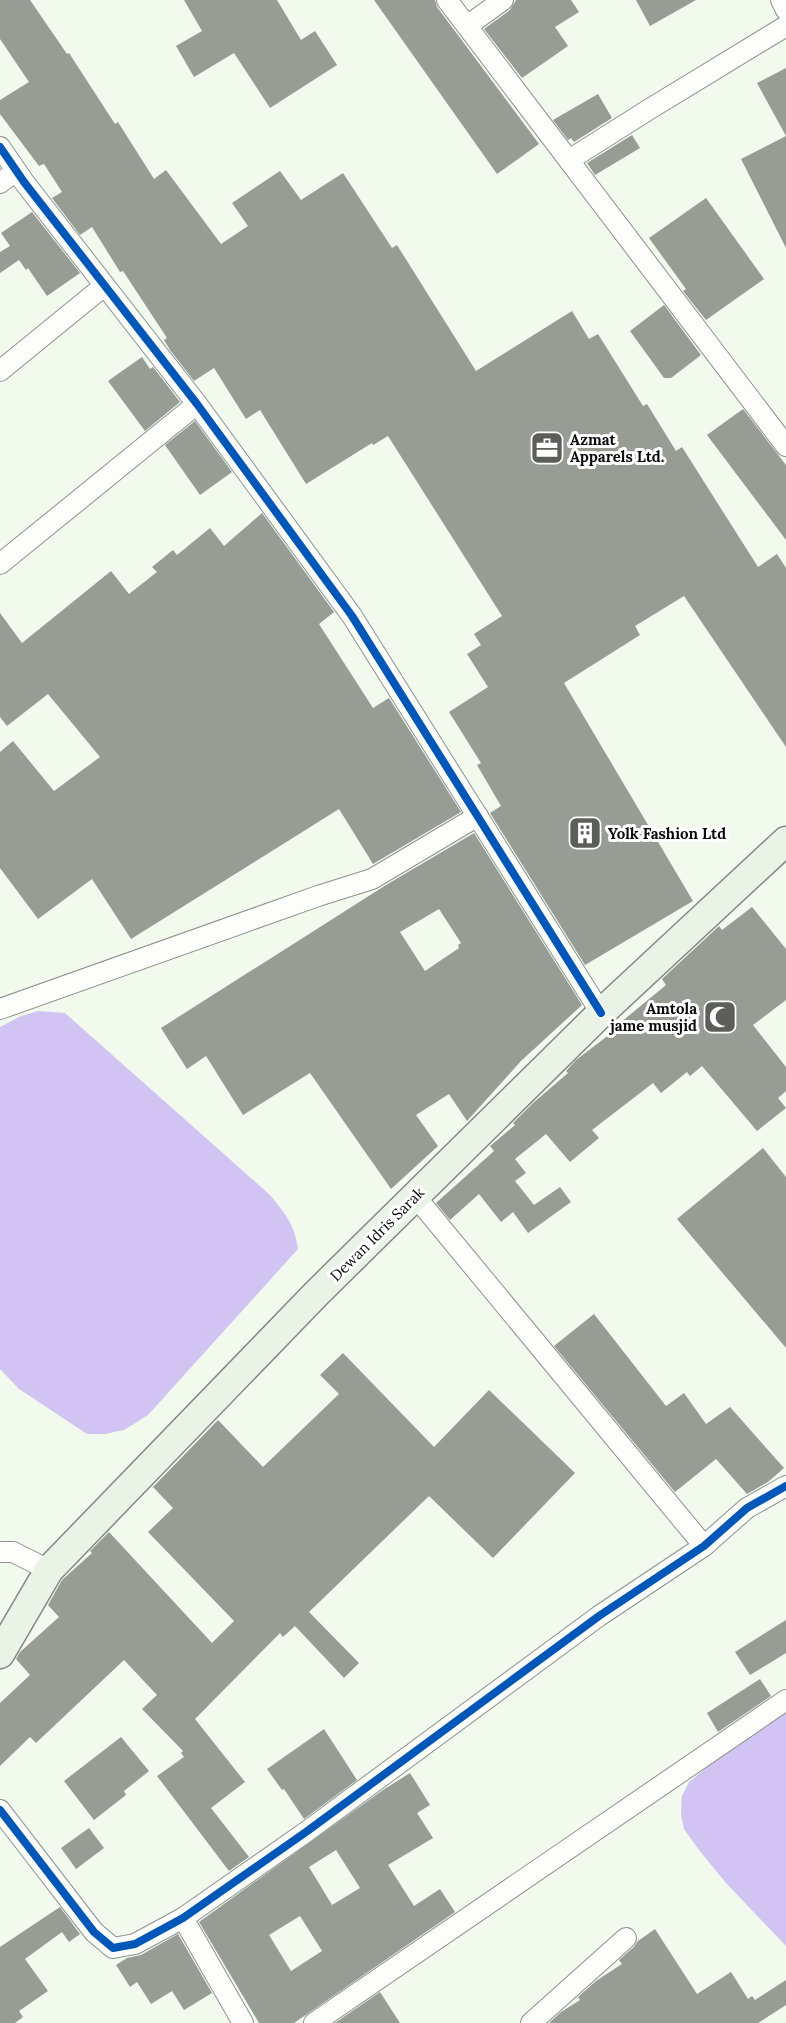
<svg xmlns="http://www.w3.org/2000/svg" width="786" height="2023" viewBox="0 0 786 2023" font-family="Lora,serif">
<style>
.water{fill:#d1c4f3}
.building{fill:#979c94;fill-rule:evenodd}
.lines{fill:none;stroke-linecap:round;stroke-linejoin:round}
.street-casing{stroke:#8e928c;stroke-width:22}
.secondary-casing{stroke:#858983;stroke-width:31}
.street{stroke:#fdfefc;stroke-width:20}
.secondary{stroke:#e9f4e7;stroke-width:28}
.cycleway-casing{stroke:#fff;stroke-width:11}
.cycleway{stroke:#0057b8;stroke-width:8}
.labels{text-anchor:middle;dominant-baseline:central;stroke-width:6;stroke-linejoin:round;paint-order:stroke}
.poi-label{font-size:15px;font-weight:bold;fill:#0a0a0a;stroke:#fff;text-anchor:start}
.street-label{font-size:15px;fill:#0a0a0a;stroke:#fff}
</style>
<rect width="100%" height="100%" fill="#f1faed"/>
<g class="water">
<path d="M38,1011L65,1013L270,1195C286,1215 294,1223 298,1249L148,1415L124,1430L105,1434H87L19,1389L0,1369V1027L21,1016Z"/>
<path d="M786,1709V1946L726,1883L699,1850L684,1829L681,1815L682,1796L689,1782L740,1740Z"/>
</g>
<g class="building">
<path d="M0,0H30L67,54L69,53L115,124L118,122L154,179L166,170L221,244L248,226L232,203L280,171L301,200L343,173L392,248L397,245L476,371L572,311L589,339L598,334L643,406L647,404L676,451L682,447L758,567L777,554L786,568V747L684,596L635,626L640,635L564,683L693,901L585,965L490,813L501,806L477,765L481,763L449,712L488,687L467,654L481,645L474,634L502,616L388,436L373,445L372,443L306,484L260,410L246,419L214,368L194,381L170,350L164,340L167,338L123,271L120,272L92,227L80,235L52,198L62,192L44,164L39,166L0,114V100L29,82L0,39Z"/>
<path d="M184,0H277L301,40L315,31L337,65L270,108L234,53L194,77L176,46L202,31Z"/>
<path d="M374,0H435L437,7L539,144L497,174Z"/>
<path d="M516,0H571L579,12L555,27L568,46L522,78L484,29L510,10Z"/>
<path d="M636,0H696L650,26Z"/>
<path d="M786,68V248L741,159L786,136L757,83Z"/>
<path d="M598,94L612,118L574,142L571,138L568,140L553,120Z"/>
<path d="M632,135L640,148L595,175L587,163Z"/>
<path d="M706,198L764,279L706,320L683,291L686,289L649,238Z"/>
<path d="M32,212L80,273L47,296L28,268L26,270L19,260L0,273V252L10,246L1,233Z"/>
<path d="M664,305L701,355L671,378H664L630,331Z"/>
<path d="M142,357L150,369L153,367L180,402L145,431L108,381Z"/>
<path d="M743,409L786,465V540L707,435Z"/>
<path d="M195,421L232,472L200,495L165,445Z"/>
<path d="M262,513L334,612L319,624L373,708L389,698L461,812L373,864L339,809L131,939L92,879L38,919L0,868V752L13,741L54,791L100,757L48,694L7,726L0,717V613L22,643L111,571L129,594L157,572L152,567L173,550L177,555L210,528L224,546Z"/>
<path d="M474,833L582,1005L521,1061L467,1121L449,1094L416,1115L438,1146L391,1189L310,1073L243,1115L206,1056L187,1069L161,1028L386,885ZM439,909L461,943L458,945L459,948L425,971L400,932Z"/>
<path d="M752,907L786,949V1000L753,1025L786,1067V1091L778,1098L786,1108L757,1131L702,1066L690,1076L687,1072L661,1093L653,1083L592,1130L599,1138L570,1162L546,1134L515,1159L526,1173L515,1181L534,1205L560,1187L571,1202L528,1233L513,1212L501,1222L479,1194L450,1220L436,1203L494,1151L490,1146L515,1125L513,1123L533,1103L568,1073L566,1071L576,1060L610,1034L609,1032L666,985L662,979L719,926L722,930Z"/>
<path d="M763,1148L786,1177V1348L677,1219Z"/>
<path d="M594,1314L666,1406L684,1393L706,1424L730,1407L784,1468L768,1482L747,1494L716,1459L675,1492L554,1346Z"/>
<path d="M343,1353L434,1447L489,1390L575,1473L493,1558L429,1496L309,1612L359,1663L344,1678L295,1626L283,1637L280,1633L195,1719L245,1782L211,1808L249,1857L229,1871L157,1776L184,1757L181,1753L183,1751L142,1709L157,1695L124,1660L36,1743L30,1737L0,1766V1703L30,1675L16,1659L20,1652L59,1617L48,1605L62,1580L92,1553L90,1551L109,1532L212,1643L234,1621L148,1532L173,1508L153,1487L218,1420L263,1467L339,1394L320,1375Z"/>
<path d="M786,1620V1653L750,1675L735,1652Z"/>
<path d="M760,1679L771,1696L718,1732L707,1713Z"/>
<path d="M324,1729L357,1780L304,1819L284,1789L282,1790L267,1769Z"/>
<path d="M121,1737L149,1771L124,1791L126,1795L94,1820L64,1781Z"/>
<path d="M410,1773L430,1805L417,1813L433,1838L388,1865L414,1906L440,1889L455,1912L294,2023H259L199,1922L383,1790ZM336,1850L360,1888L332,1905L309,1867ZM300,1916L322,1951L291,1971L269,1935Z"/>
<path d="M89,1828L104,1848L76,1869L61,1848Z"/>
<path d="M60,1907L80,1934L69,1942L62,1932L25,1959L48,1991L19,2011L23,2017L15,2023H0V1947Z"/>
<path d="M655,1929L697,1994L731,1972L748,1999L752,1996L755,2000L786,1980V2005L758,2023H549L561,2012L580,2000L578,1997L596,1981L622,1964L619,1960L634,1947L638,1941Z"/>
<path d="M178,1934L212,1993L184,2010L172,1991L151,2004L137,1982L130,1987L116,1965L127,1958L141,1955Z"/>
<path d="M380,1992L400,2023H335Z"/>
</g>
<g class="lines">
<g class="street-casing">
<g id="street">
<path d="M447,0L786,446"/>
<path d="M781,0L786,10"/>
<path d="M467,26L503,0"/>
<path d="M0,147L24,182L197,404L352,616L601,1013"/>
<path d="M569,160L648,110L786,26"/>
<path d="M0,183L16,171"/>
<path d="M0,371L104,286"/>
<path d="M0,564L197,404"/>
<path d="M0,1009L318,896L372,879L478,816"/>
<path d="M415,1196L704,1546"/>
<path d="M0,1552H13L49,1570"/>
<path d="M0,1810L94,1932L113,1948L135,1944L183,1918L306,1832L599,1616L704,1546L747,1508L786,1486"/>
<path d="M183,1918L243,2023"/>
<path d="M314,2023L786,1700"/>
<path d="M531,2023L626,1938"/>
</g>
</g>
<g class="secondary-casing">
<path id="secondary" d="M0,1654L49,1570L317,1293L601,1013L786,841"/>
</g>
<use href="#street" class="street"/>
<use href="#secondary" class="secondary"/>
<g class="cycleway-casing">
<g id="cycleway">
<path d="M0,147L24,182L197,404L352,616L601,1013"/>
<path d="M0,1810L94,1932L113,1948L135,1944L183,1918L306,1832L599,1616L704,1546L747,1508L786,1486"/>
</g>
</g>
<use href="#cycleway" class="cycleway"/>
</g>
<defs>
<g id="office-square" transform="scale(1.725)"><rect x="-9" y="-9" width="18" height="18" rx="4" fill="#5b5e59" stroke="#fff"/><path d="M-6-3h4V-5.5h4V-3h4V5H-6ZM-1-4.5V-3h2v-1.5ZM-6 0V1H6V0Z" fill="#fff"/></g>
<g id="building-square" transform="scale(1.725)"><rect x="-9" y="-9" width="18" height="18" rx="4" fill="#5b5e59" stroke="#fff"/><path d="M-4-6H4V6H1V3H-1V6H-4ZM-2.5-4.3h1.7v1.8h-1.7ZM.8-4.3h1.7v1.8H.8ZM-2.5-1h1.7V.8h-1.7ZM.8-1h1.7V.8H.8Z" fill="#fff"/></g>
<g id="mosque-square" transform="scale(1.725)"><rect x="-9" y="-9" width="18" height="18" rx="4" fill="#5b5e59" stroke="#fff"/><path d="M3.5-4.9A6 6 0 1 0 3.5 4.9A5 5 0 1 1 3.5-4.9Z" fill="#fff"/></g>
</defs>
<g fill-rule="evenodd">
<use href="#office-square" x="547" y="448"/>
<use href="#building-square" x="585" y="833"/>
<use href="#mosque-square" x="720" y="1017"/>
</g>
<g class="labels">
<g class="poi-label">
<text x="570" y="439">Azmat<tspan x="570" dy="17">Apparels Ltd.</tspan></text>
<text x="608" y="833">Yolk Fashion Ltd</text>
<text x="697" y="1008" text-anchor="end">Amtola<tspan x="697" dy="17">jame musjid</tspan></text>
</g>
<g class="street-label">
<text transform="translate(377 1234) rotate(-45)">Dewan Idris Sarak</text>
</g>
</g>
</svg>
